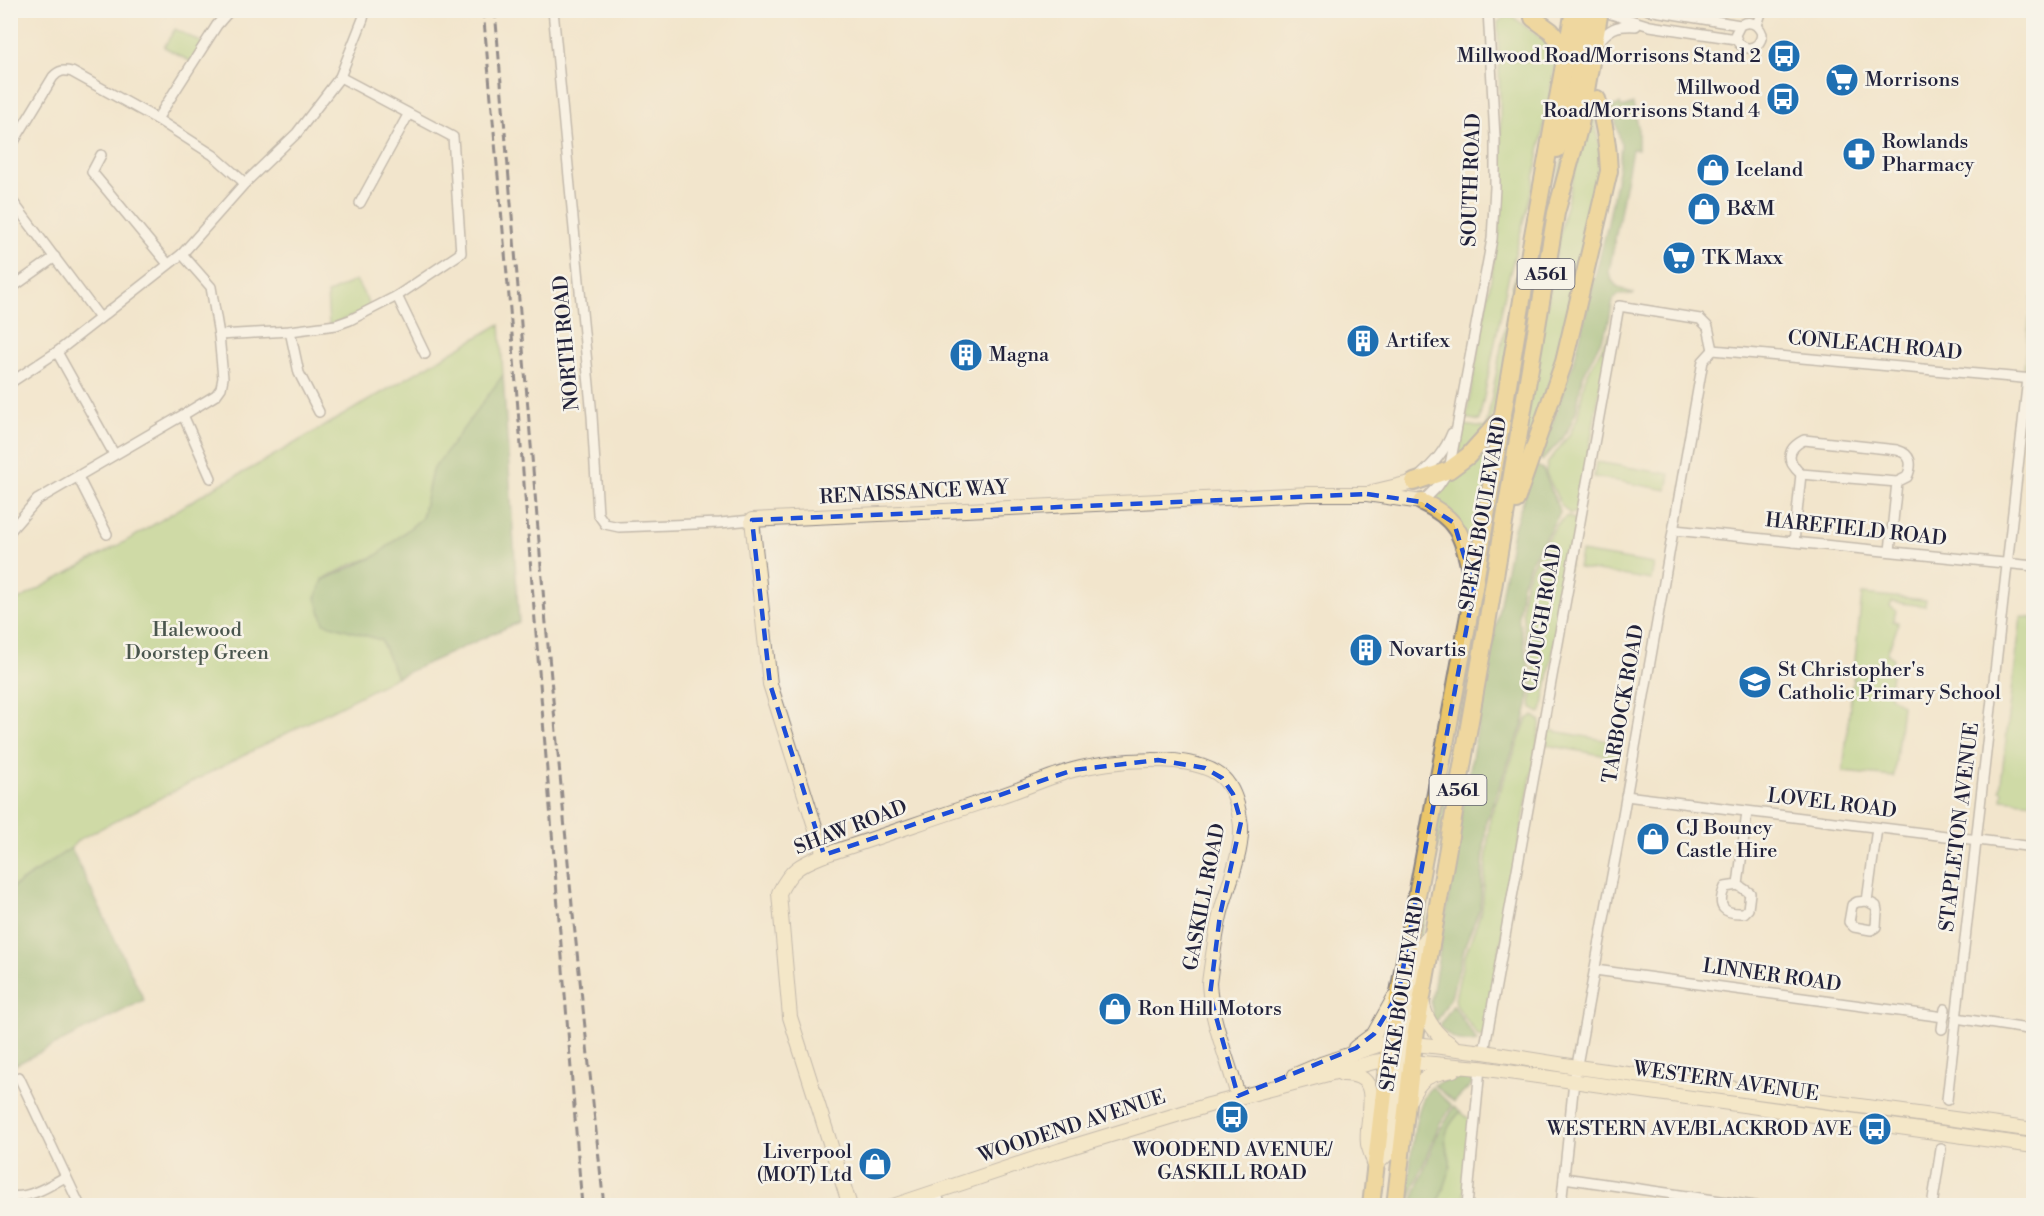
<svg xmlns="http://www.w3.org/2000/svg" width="2044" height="1216" viewBox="0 0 2044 1216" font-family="'Libre Bodoni',serif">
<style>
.green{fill:#a4cd78;stroke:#63785a;stroke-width:1.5}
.forest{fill:#83b068;stroke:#526952;stroke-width:1.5}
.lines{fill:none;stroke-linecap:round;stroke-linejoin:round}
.street-casing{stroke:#8a8484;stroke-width:12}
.secondary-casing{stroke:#8a8484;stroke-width:16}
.highway-casing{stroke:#8a8484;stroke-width:20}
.street{stroke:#fff;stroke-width:9}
.secondary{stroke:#f7e8c3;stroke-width:14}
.highway{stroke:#ebc669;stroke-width:16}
.rail{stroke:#22223b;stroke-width:3;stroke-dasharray:9 4.5;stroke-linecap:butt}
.marked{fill:none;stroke:#1d4ed8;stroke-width:4.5;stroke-dasharray:12 8;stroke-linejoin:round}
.labels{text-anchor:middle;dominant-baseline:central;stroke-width:5;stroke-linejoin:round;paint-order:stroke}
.shield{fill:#f7f3e8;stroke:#62616f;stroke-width:1.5}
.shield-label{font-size:18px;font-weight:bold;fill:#22223b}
.poi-label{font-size:20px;fill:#22223b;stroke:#f7f3e8;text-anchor:start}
.street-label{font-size:20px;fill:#22223b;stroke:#f7f3e8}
.park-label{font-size:20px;fill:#49554d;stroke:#f7f3e8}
</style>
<rect width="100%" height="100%" fill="#f7f3e8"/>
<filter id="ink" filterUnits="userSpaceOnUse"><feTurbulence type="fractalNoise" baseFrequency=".0167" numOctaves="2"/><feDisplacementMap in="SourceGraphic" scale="12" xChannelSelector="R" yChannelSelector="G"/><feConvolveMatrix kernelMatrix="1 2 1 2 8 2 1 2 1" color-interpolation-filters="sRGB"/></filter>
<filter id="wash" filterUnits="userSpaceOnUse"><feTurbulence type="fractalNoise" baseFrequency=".008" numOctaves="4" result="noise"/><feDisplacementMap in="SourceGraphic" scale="24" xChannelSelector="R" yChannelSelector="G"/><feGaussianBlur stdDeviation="1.35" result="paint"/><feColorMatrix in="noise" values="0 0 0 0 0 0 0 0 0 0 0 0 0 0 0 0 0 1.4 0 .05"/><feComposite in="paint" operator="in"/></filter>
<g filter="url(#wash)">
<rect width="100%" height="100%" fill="#f2e5cc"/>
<g class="green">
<path d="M1507,16L1513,17L1558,51L1533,185L1507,284L1479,421L1466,418L1498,239L1502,193L1498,22Z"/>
<path d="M175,29L205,44L193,63L164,47Z"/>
<path d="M1592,101L1602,162L1571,317L1513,490L1563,218Z"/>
<path d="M1569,140L1405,1026L1401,1027L1550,198Z"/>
<path d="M1523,258L1497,407L1485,435L1457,464L1464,425L1486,428L1513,283Z"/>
<path d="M356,280L372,309L329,325L327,294Z"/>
<path d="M2032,298H2033V368L2024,367Z"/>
<path d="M500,324L503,375L453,451L432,471L422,518L376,556L351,565L323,579L324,623L381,640L397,677L78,840L71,848L11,888V604L135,536L215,487L252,468Z"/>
<path d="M1610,332L1578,512L1570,514L1561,505L1546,473L1547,464L1569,435L1577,419L1585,379Z"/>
<path d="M1498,426L1475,554L1432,502L1452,476Z"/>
<path d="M1596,462L1670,474L1667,490L1594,477Z"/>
<path d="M1568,516L1577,521L1542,711L1539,713L1532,708C1529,697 1535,687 1534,676C1534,665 1529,651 1526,640C1518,602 1523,576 1544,544C1551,533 1557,521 1568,516Z"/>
<path d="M1581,552L1654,564L1651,580L1578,568Z"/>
<path d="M1862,594L1926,600L1925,606L1892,602L1890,606L1896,611L1893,621L1898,622C1897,633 1890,643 1887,654L1893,657L1890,696L1902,705L1894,777L1843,772Z"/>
<path d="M2021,617L2033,618V802L2002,799L2003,791L2000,790Z"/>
<path d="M1533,716L1541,721L1484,1037L1478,1036L1456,1005L1455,998L1464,958L1482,909L1490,817L1527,719Z"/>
<path d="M1549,730L1621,743L1619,758L1546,745Z"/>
<path d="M1625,1077L1941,1122L1940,1128L1625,1081Z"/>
<path d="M1460,1112L1472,1121L1463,1205L1436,1206C1443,1191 1450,1176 1450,1160C1450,1155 1447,1151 1446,1146C1443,1132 1451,1122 1460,1112Z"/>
</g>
<g class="forest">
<path d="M1620,104L1622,108L1633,104L1638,126V149H1632L1609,272C1612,286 1621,290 1634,293V294L1617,295L1613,300L1608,326L1582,378L1576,411L1570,426L1563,438L1542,461L1540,459L1575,357L1607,228L1618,171L1621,144L1612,107Z"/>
<path d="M503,375L519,622L397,677L381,640L324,623L316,598L323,580L376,556L422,518L432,471Z"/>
<path d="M1535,465L1543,469L1560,513L1531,561L1522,585L1518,617L1531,675L1528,705L1523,724L1486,821L1480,908L1465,945L1451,997L1437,1021L1433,1019L1431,1002L1448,902L1452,868L1513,531Z"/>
<path d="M71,848L144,1000L11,1067V889Z"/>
<path d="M1453,1005L1477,1041C1462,1045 1448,1037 1439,1026Z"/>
<path d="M1468,1077L1474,1080L1472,1084L1454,1102L1434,1085L1443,1081Z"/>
<path d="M1432,1087L1452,1106L1440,1123L1434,1137L1409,1201L1407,1203C1410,1177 1411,1102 1432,1087Z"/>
<path d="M1454,1107L1460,1112C1451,1122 1443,1132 1446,1146C1447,1153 1451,1157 1450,1165C1449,1179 1442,1193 1436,1205H1411L1437,1134Z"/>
</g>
</g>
<g filter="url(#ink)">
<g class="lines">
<g class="street-casing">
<g id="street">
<path d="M424,10V11"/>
<path d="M553,10L592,416L598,514L605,524L619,527L720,523L752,520"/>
<path d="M1524,10L1533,18L1537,10"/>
<path d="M1598,10L1650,26L1736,39"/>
<path d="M1648,10L1740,25C1749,20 1758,23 1762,34C1760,52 1739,53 1735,35L1740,25"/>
<path d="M1757,25L1762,10"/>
<path d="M1597,44C1609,28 1616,25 1636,26"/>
<path d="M157,119L217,25L230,10"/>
<path d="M10,148L53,77C59,70 64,70 72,72L157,119L213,155L245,183"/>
<path d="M101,155L92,172L168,264"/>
<path d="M10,198L100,318"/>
<path d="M360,203L408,115"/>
<path d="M10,289L55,257"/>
<path d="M397,296L425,354"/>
<path d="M290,331L299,373L319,412"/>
<path d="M219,335L290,331L336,325L350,320L397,296L461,253L453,137L340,77"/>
<path d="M1713,350L2033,379"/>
<path d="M57,352L114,454"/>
<path d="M10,383L57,352L182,254L245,183L297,133L340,77L363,19L365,10"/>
<path d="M183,415L211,478"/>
<path d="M1420,476C1434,463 1445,451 1452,433"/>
<path d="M78,477L107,534"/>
<path d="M1422,502L1438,486L1449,470L1492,239L1495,187V138L1488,10"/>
<path d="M1674,530L2034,566"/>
<path d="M10,531L37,500L183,415L216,395L221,388L223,378L219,335L211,287L182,254"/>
<path d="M1794,542L1801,474"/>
<path d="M1890,551L1897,482L1801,474C1786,461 1786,449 1804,440L1897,450C1911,454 1913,464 1907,477L1897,482"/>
<path d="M1626,796L2034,847"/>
<path d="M1738,885L1725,887C1716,908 1724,914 1744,913L1748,909L1750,893L1738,885L1747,812"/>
<path d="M1867,901L1876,906L1877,911L1876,927L1871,930L1854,927L1849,922L1852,905L1857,902L1867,901L1877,828"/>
<path d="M1595,970L1944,1017"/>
<path d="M1956,1018L2034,1030"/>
<path d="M1942,1029L1945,1009"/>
<path d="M1484,1052L1619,306L1700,319L1708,327L1713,350"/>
<path d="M19,1077L80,1206"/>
<path d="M1947,1100L2028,378"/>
<path d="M1564,1178L1755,1206"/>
<path d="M936,1192L941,1206"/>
<path d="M10,1196C29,1199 49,1186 65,1177"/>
<path d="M1467,1206L1480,1068"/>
<path d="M1561,1206L1574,1081L1620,832L1703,361L1713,350"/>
<path d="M1932,1206L1941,1149"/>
</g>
</g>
<g class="secondary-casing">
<g id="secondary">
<path d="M1372,492L1414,482"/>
<path d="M824,855L770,684L752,520L1309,494H1367L1422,502"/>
<path d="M1422,1001C1426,1021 1435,1035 1452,1045"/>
<path d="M1397,1046L1407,1032L1423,943L1433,933"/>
<path d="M1355,1048L1374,1034L1394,998"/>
<path d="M1342,1074C1388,1073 1364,1118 1368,1144C1370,1151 1373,1159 1375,1166L1389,1152L1397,1071L1406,1055"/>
<path d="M1295,1075L1321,1064L1390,1041L1484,1052L1577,1067L2034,1130"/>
<path d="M1410,1099C1421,1077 1429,1074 1453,1070"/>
<path d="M850,1206L790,1017L779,893C791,869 799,865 824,855C883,836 941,815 1000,796C1025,788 1048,777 1073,770C1109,760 1193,751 1223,778C1234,789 1238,805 1240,819C1246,848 1226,888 1220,916C1215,938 1212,961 1209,983C1211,1022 1228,1059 1238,1096"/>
<path d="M893,1206L1061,1150L1209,1105L1374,1062L1388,1060L1480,1068L2034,1146"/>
</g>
</g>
<g class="highway-casing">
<g id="highway">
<path d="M1533,18L1551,31L1557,39"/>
<path d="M1557,149C1575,111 1580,60 1587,18L1590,10"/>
<path d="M1414,482L1449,470L1468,456L1503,417"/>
<path d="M1516,500L1564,362L1609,171C1608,146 1605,123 1597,99"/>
<path d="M1422,502C1461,520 1463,539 1472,578"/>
<path d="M1371,1206L1390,1041L1474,588L1531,246L1574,10"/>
<path d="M1395,1206L1414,1043L1491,600L1556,213L1580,125L1600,10"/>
</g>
</g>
<use href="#street" class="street"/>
<use href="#secondary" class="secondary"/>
<use href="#highway" class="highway"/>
<g class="rail">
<path d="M483,10L509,297L582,1206"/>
<path d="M495,10L544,602L572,905L604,1206"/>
</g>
</g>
</g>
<path d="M0 0H2044V1216H0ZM1367,494L1422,502L1454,523L1474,588L1400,985L1392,1004L1374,1034L1356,1048L1238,1096L1210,995L1220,915L1241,822L1233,794L1222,778L1205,768L1158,760L1073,770L824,855L770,684L752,520Z" fill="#f2e5cc" fill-opacity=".55" fill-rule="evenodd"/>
<path class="marked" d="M1367,494L1422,502L1454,523L1474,588L1400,985L1392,1004L1374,1034L1356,1048L1238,1096L1210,995L1220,915L1241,822L1233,794L1222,778L1205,768L1158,760L1073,770L824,855L770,684L752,520Z"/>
<defs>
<g id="bus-disc" transform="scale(1.725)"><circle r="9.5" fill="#1f6fb2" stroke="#f7f3e8"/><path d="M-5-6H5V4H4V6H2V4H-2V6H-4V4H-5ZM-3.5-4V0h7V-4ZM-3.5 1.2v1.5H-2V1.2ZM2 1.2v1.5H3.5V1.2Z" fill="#fff"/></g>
<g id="supermarket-disc" transform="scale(1.725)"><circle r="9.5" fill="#1f6fb2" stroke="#f7f3e8"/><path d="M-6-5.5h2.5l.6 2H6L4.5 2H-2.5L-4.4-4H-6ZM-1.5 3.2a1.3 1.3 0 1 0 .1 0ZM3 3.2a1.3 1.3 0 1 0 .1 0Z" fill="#fff"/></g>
<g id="pharmacy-disc" transform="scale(1.725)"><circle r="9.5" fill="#1f6fb2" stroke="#f7f3e8"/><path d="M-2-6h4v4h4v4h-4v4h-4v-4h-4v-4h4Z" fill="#fff"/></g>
<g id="shop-disc" transform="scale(1.725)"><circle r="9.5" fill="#1f6fb2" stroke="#f7f3e8"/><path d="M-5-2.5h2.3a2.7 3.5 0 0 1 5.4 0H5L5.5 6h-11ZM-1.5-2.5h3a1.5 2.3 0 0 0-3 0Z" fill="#fff"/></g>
<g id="building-disc" transform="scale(1.725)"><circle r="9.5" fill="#1f6fb2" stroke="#f7f3e8"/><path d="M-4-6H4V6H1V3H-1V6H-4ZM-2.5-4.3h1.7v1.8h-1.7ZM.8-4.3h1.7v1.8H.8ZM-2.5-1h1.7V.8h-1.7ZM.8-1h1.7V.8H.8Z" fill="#fff"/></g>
<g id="school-disc" transform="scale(1.725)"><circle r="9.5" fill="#1f6fb2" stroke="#f7f3e8"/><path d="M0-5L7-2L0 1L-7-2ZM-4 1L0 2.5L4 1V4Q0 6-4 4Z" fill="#fff"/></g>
</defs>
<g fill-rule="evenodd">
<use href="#bus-disc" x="1784" y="56"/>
<use href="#supermarket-disc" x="1842" y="80"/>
<use href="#bus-disc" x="1783" y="99"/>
<use href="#pharmacy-disc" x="1859" y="154"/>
<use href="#shop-disc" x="1713" y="170"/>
<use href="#shop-disc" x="1704" y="209"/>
<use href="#supermarket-disc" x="1679" y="258"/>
<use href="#building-disc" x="1363" y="341"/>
<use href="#building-disc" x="966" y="355"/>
<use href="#building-disc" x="1366" y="650"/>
<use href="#school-disc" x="1755" y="682"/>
<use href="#shop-disc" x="1653" y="839"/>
<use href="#shop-disc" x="1115" y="1009"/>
<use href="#bus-disc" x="1232" y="1117"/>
<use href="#bus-disc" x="1875" y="1129"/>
<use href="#shop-disc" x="875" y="1164"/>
</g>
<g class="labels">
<g class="shield">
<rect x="1517.5" y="259" width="57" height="30" rx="4.5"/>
<rect x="1429.5" y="775" width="57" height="30" rx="4.5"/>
</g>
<g class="shield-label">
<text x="1546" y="274">A561</text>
<text x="1458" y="790">A561</text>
</g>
<g class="poi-label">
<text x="1761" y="56" text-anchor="end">Millwood Road/Morrisons Stand 2</text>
<text x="1865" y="80">Morrisons</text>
<text x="1760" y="88" text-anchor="end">Millwood<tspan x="1760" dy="23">Road/Morrisons Stand 4</tspan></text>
<text x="1882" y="142">Rowlands<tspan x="1882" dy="23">Pharmacy</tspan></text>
<text x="1736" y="170">Iceland</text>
<text x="1727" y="209">B&amp;M</text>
<text x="1702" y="258">TK Maxx</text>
<text x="1386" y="341">Artifex</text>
<text x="989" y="355">Magna</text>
<text x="1389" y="650">Novartis</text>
<text x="1778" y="670">St Christopher's<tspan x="1778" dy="23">Catholic Primary School</tspan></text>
<text x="1676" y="828">CJ Bouncy<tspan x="1676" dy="23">Castle Hire</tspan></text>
<text x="1138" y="1009">Ron Hill Motors</text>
<text x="1852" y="1129" text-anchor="end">WESTERN AVE/BLACKROD AVE</text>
<text x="1232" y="1150" text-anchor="middle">WOODEND AVENUE/<tspan x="1232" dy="23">GASKILL ROAD</tspan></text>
<text x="852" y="1152" text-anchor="end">Liverpool<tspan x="852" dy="23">(MOT) Ltd</tspan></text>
</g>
<g class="street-label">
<text transform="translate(1472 180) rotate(-88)">SOUTH ROAD</text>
<text transform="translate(567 343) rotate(-95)">NORTH ROAD</text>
<text transform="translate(1875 346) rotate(5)">CONLEACH ROAD</text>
<text transform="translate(914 493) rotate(-3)">RENAISSANCE WAY</text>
<text transform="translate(1484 514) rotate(-80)">SPEKE BOULEVARD</text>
<text transform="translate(1856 530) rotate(6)">HAREFIELD ROAD</text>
<text transform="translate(1543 618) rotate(-80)">CLOUGH ROAD</text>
<text transform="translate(1624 704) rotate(-80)">TARBOCK ROAD</text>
<text transform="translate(1832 804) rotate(7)">LOVEL ROAD</text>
<text transform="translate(1960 827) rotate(-83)">STAPLETON AVENUE</text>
<text transform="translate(851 828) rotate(-21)">SHAW ROAD</text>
<text transform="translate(1205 897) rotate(-79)">GASKILL ROAD</text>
<text transform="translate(1772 976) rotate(8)">LINNER ROAD</text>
<text transform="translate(1403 994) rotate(-81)">SPEKE BOULEVARD</text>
<text transform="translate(1726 1082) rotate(8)">WESTERN AVENUE</text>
<text transform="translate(1072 1127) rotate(-18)">WOODEND AVENUE</text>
</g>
<g class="park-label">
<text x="197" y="630">Halewood<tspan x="197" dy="23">Doorstep Green</tspan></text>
</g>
</g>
<rect width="2044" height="1216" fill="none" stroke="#f7f3e8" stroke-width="36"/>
</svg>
